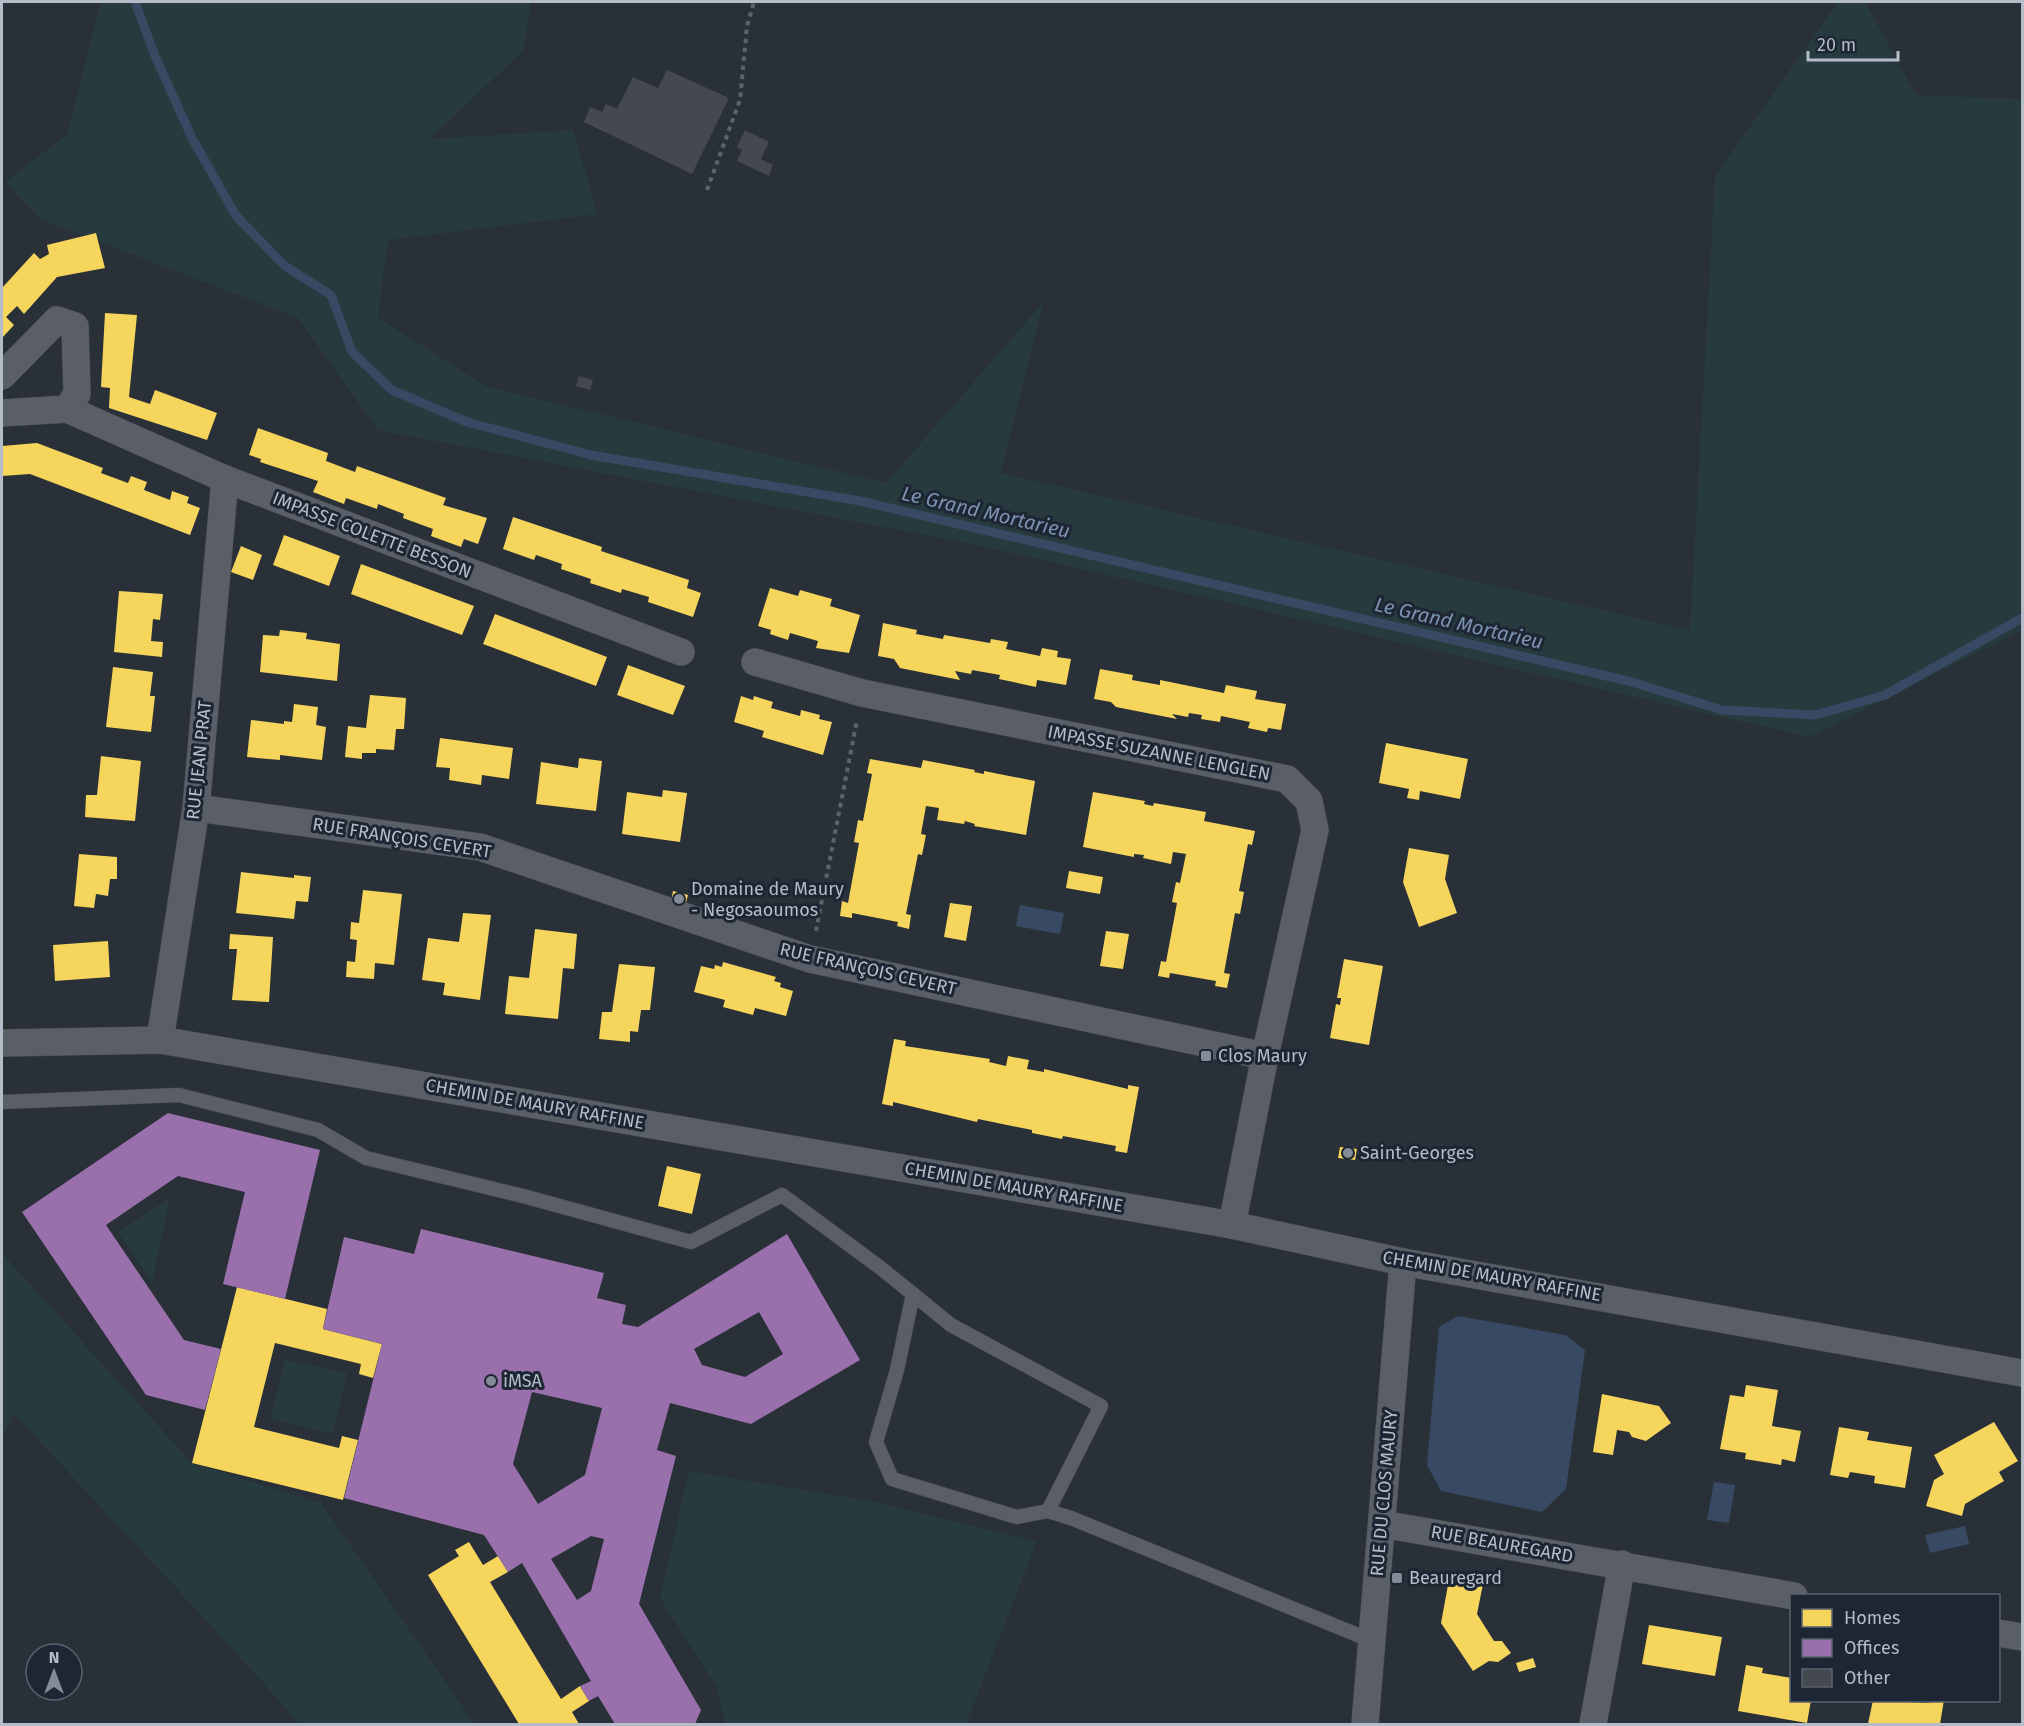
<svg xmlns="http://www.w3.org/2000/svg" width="2024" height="1726" viewBox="0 0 2024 1726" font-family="'Fira Sans',sans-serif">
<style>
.green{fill:#273a3e}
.water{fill:#384963}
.homes{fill:#f6d55c}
.offices{fill:#9970ab;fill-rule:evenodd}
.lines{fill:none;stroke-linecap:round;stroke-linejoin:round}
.stream{stroke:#384963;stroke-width:9}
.building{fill:#444950}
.service-casing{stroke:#484c53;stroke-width:15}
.minor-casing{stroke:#484c53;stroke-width:28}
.path{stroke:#5d636a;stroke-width:4;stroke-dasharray:4.5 4.5;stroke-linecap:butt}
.service{stroke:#5a5e66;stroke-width:14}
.minor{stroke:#5a5e66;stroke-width:27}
.poi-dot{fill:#848b96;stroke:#1d2633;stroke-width:2}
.labels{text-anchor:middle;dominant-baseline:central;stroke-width:6;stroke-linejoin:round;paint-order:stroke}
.street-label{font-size:18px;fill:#b4bcc9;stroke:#1d2633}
.poi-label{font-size:18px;fill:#b4bcc9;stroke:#1d2633;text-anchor:start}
.water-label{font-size:20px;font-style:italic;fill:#7c92b1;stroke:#1d2633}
</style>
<rect width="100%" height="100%" fill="#2a3038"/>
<g class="green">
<path d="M101,2H531L524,50L430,139L573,130L598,214L388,240L378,317L485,386L886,483L1044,301L1001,473L1690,630L1715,176L1838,2H1865L1916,95L2022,99V630L1809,737L977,545L378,430L298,318L40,219L5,182L67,134Z"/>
<path d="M170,1198L152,1283L118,1232Z"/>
<path d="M2,1253L192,1463L321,1503L475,1724H300L217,1632L14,1414L2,1437Z"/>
<path d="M285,1360L347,1373L332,1434L270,1418Z"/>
<path d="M689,1471L870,1501L1037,1541L966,1724H725L716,1686L660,1598Z"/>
</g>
<g class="water">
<path d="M1020,905L1064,913L1060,934L1016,926Z"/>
<path d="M1458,1316L1565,1335L1585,1350L1566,1489L1542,1512L1441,1491L1427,1465L1439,1327Z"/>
<path d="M1714,1482L1735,1485L1729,1523L1707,1520Z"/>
<path d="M1965,1526L1969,1544L1930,1553L1925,1535Z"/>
</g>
<g class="homes">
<path d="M96,233L105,268L57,277L24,314L17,306L6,317L14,325L2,338V288L34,253L40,259L49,254L47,245Z"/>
<path d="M105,313L137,315L129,397L150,404L155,390L217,413L207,440L109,408L110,388L101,387Z"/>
<path d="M258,428L328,453L326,461L355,472L357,466L446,498L443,505L487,518L478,544L464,539L461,547L431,536L433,529L403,518L404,514L378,504L377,509L346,498L344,504L313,492L318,481L260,462L261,459L249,455Z"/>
<path d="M37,443L103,468L101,473L128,483L131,476L147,482L144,490L170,500L172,491L189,497L187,503L200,508L190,535L30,474L2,476V446Z"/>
<path d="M513,517L602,547L601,551L689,580L687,588L701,593L693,617L648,602L649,597L622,589L621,593L590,583L591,579L561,569L562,564L536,555L534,560L503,549Z"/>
<path d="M284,535L340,556L329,586L273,565Z"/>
<path d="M241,546L262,555L253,580L231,572Z"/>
<path d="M361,564L474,606L462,635L351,594Z"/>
<path d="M770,588L798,596L800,590L832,599L830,606L860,615L849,653L816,648L818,641L790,633L788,640L770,634L771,630L758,626Z"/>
<path d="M119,591L163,594L160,620L153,619L151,641L163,642L162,657L114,652Z"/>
<path d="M495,614L607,657L596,686L483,644Z"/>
<path d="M883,623L917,630L916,634L943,639L944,635L990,643L991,639L1008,642L1006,649L1040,656L1042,648L1058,651L1057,657L1071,659L1066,685L1037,680L1036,687L999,679L1000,675L972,670L971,674L955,671L960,680L900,668L894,659L878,656Z"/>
<path d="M280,630L307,633L306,639L340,644L337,681L260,672L263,635L279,636Z"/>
<path d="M628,665L685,686L673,715L617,695Z"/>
<path d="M113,667L153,672L150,696H155L151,732L106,727Z"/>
<path d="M1100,669L1133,675L1132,680L1160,685V680L1224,693L1226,685L1257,691L1255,699L1286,704L1281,730L1268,728L1267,732L1248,728L1250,722L1221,716L1220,722L1201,719L1202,715L1189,713L1188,717L1172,714L1177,719L1116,707L1111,702L1094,699Z"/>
<path d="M370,695L406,698L404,729H396L394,750L376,749V753H362V759L345,757L348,726L366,728Z"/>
<path d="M741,696L753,700L754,696L773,702L771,708L800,716L801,710L820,715L819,719L832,722L823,755L762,737L764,731L734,722Z"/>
<path d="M294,704L318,707L316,725L326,727L322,760L280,755V760L247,757L251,720L284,724V721L292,722Z"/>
<path d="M440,738L513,748L509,779L482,775L481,785L449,780L450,768L436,767Z"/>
<path d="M1386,743L1468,759L1460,799L1420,791L1419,800L1407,798L1409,789L1379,783Z"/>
<path d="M101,756L141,761L135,821L85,817L86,795H97Z"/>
<path d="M579,758L602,761L596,811L536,804L541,762L578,768Z"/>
<path d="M870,759L921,768L923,760L975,770L974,772L984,774V771L1035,781L1026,835L974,826L975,824L965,821L964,824L937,820L939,808L926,806L921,834L926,835L922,855L918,854L906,914L911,915L909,929L897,926L898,922L852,913V918L840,916L842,901L848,903L859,843L854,842L858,820L863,821L872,774L867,773Z"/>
<path d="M663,790L687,793L680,842L622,834L627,792L662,797Z"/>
<path d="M1093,792L1145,801L1144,804L1153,806L1154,803L1206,812L1204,821L1255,831L1252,845L1248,844L1239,891L1244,892L1240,914L1235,913L1224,973L1230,974L1227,988L1215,986L1216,981L1170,973L1169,978L1158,976L1161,961L1166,962L1177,903L1172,902L1176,882L1180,883L1186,854L1173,852L1171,864L1143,858L1144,855L1134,854V857L1083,847Z"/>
<path d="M1409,848L1449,855L1445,879L1457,913L1419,927L1403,882Z"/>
<path d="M79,854L117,857V879H110L108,896L96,894L94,908L74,906Z"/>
<path d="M1069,871L1103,877L1100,894L1066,888Z"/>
<path d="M241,872L294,878V875L311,877L308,902L296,901L294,919L236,913Z"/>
<path d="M363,890L402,894L394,965L375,963L374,979L346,977L347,961L355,962L357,940L350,939L351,922L359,923Z"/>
<path d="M673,891L688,895L685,906L671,902Z"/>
<path d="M950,903L972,906L966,941L944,937Z"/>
<path d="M463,913L491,915L480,1000L443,995L445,983L422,980L428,938L459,942Z"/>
<path d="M535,929L577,934L574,969L563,968L558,1019L505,1014L509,976L529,978Z"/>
<path d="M1106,931L1129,934L1123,969L1100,966Z"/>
<path d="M230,934L273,937L269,1002L232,1000L237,949H229Z"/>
<path d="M108,941L110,977L55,981L53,945Z"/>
<path d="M1344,959L1383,966L1369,1045L1330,1038L1336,1004L1340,1005L1341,998H1337Z"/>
<path d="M723,962L776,977L774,981L781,983L780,987L793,991L786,1016L755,1008L753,1015L723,1007L725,1000L694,992L701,966L714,969L715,965L722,967Z"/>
<path d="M619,964L655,967L650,1010H641L638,1032L630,1031V1042L599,1039L602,1012H612Z"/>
<path d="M894,1039L906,1041L905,1046L990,1059L989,1062L1006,1066L1008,1056L1029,1060L1027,1069L1044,1072V1069L1128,1089V1085L1139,1087L1127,1153L1115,1151L1116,1146L1063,1136L1062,1139L1032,1133V1130L978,1119L977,1122L893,1102V1106L882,1104Z"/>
<path d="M1340,1147L1357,1149L1355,1160L1338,1158Z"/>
<path d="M667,1166L701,1174L692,1214L658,1206Z"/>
<path d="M237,1287L327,1309L323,1329L382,1344L373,1378L359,1374L361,1364L275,1343L254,1427L339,1448L342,1436L358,1440L343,1500L192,1463Z"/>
<path d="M1746,1385L1778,1390L1772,1426L1801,1431L1795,1462L1782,1459L1781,1465L1745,1459L1746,1453L1720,1449L1730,1395L1744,1397Z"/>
<path d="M1602,1394L1659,1406L1671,1423L1646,1441L1632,1437L1629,1432L1617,1430L1613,1455L1593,1452Z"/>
<path d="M1994,1422L2018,1461L1999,1472L2004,1481L1965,1504L1962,1516L1926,1506L1934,1480L1944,1474L1934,1455Z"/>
<path d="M1839,1427L1869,1432L1867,1440L1912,1447L1905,1488L1874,1483L1875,1476L1850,1472L1848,1478L1830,1475Z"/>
<path d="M469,1542L483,1565L498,1556L508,1572L490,1582L561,1699L580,1686L589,1701L572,1712L579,1724H519L428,1575L459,1556L455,1550Z"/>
<path d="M1457,1579L1483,1584L1477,1614L1494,1641H1502L1511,1653L1498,1662L1489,1661L1473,1671L1441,1623L1448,1585Z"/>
<path d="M1649,1625L1722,1637L1715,1676L1642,1664Z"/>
<path d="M1533,1658L1536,1667L1519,1672L1516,1663Z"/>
<path d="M1746,1665L1763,1668L1762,1673L1792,1678V1700H1811L1807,1723L1738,1711Z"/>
<path d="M1873,1700L1927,1703L1944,1700L1940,1724H1868Z"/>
</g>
<g class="offices">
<path d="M168,1113L320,1150L285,1299L223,1284L245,1192L178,1176L106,1225L184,1340L221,1349L205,1410L146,1395L22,1212Z"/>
<path d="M421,1229L604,1273L597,1298L626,1305L622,1324L638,1327L787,1234L860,1360L751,1424L670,1403L657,1450L676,1456L639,1604L701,1710L695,1724H615L598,1696L589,1701L580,1686L591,1681L522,1563L508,1572L484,1535L344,1498L382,1344L323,1329L344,1237L414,1254ZM759,1312L783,1354L745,1377L702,1365L694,1349ZM532,1392L602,1408L585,1475L538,1504L513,1464ZM591,1536L604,1539L591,1591L577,1600L551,1559Z"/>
</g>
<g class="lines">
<path class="stream" d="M135,2L155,56L192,138L236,216L285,266L331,295L352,352L392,390L467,422L591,455L860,501L1632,682L1722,710L1815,715L1885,695L2022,618"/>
</g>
<g class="building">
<path d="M667,70L729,98L692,174L584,122L590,107L602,112L606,104L617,109L633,77L658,88Z"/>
<path d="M745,130L769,142L761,159L773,165L769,176L737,161L742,150L737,147Z"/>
<path d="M579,376L593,380L590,390L576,386Z"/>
</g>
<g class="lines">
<g class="service-casing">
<g id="service">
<path d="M2,1102L179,1095L318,1130L366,1158L523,1196L691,1242L782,1195L882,1269L951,1325L1101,1406L1048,1511"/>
<path d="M913,1294L897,1370L876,1442L892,1479L1017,1517L1048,1511L1071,1518L1370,1640"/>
</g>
</g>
<g class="minor-casing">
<g id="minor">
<path d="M2,376L57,320L75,326L77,394L67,409"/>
<path d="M2,413L67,409L225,479L681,652"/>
<path d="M755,662L862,693L1287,779L1309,801L1315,830L1265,1056L1232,1225"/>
<path d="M196,808L480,847L810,959L1265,1056"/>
<path d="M160,1040L196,808L225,479"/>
<path d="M2,1043L160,1040L1232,1225L1403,1262L2022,1373"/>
<path d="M1382,1524L1794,1596"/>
<path d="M1998,1633L2022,1637"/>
<path d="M1365,1724L1403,1262"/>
<path d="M1593,1724L1622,1564"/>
</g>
</g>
<g class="path">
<path d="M707,190L740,100L747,26L754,2"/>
<path d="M816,931L857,720"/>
</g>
<use href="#service" class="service"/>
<use href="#minor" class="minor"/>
</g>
<g class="poi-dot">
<circle cx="679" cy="899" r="6"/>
<rect x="1200" y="1050" width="12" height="12" rx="3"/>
<circle cx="1348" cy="1153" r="6"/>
<circle cx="491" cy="1381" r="6"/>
<rect x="1391" y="1572" width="12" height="12" rx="3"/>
</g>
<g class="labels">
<g class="street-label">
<text transform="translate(372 535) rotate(21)">IMPASSE COLETTE BESSON</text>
<text transform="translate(1159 753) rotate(11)">IMPASSE SUZANNE LENGLEN</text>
<text transform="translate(199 760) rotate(-84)">RUE JEAN PRAT</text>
<text transform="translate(402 838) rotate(9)">RUE FRANÇOIS CEVERT</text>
<text transform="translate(868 969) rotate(13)">RUE FRANÇOIS CEVERT</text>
<text transform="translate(535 1104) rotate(10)">CHEMIN DE MAURY RAFFINE</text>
<text transform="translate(1014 1187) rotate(10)">CHEMIN DE MAURY RAFFINE</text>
<text transform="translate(1492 1276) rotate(10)">CHEMIN DE MAURY RAFFINE</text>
<text transform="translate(1384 1493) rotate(-85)">RUE DU CLOS MAURY</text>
<text transform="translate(1502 1544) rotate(10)">RUE BEAUREGARD</text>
</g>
<g class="poi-label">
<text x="691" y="889">Domaine de Maury<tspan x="691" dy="21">- Negosaoumos</tspan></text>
<text x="1218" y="1056">Clos Maury</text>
<text x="1360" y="1153">Saint-Georges</text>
<text x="503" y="1381">iMSA</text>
<text x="1409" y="1578">Beauregard</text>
</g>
<g class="water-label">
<text transform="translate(986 512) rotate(13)">Le Grand Mortarieu</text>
<text transform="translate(1459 623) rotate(13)">Le Grand Mortarieu</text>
</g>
</g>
<rect width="2024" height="1726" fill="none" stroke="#b4bcc9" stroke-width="6"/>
<rect x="1790" y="1594" width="210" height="108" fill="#1d2633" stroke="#59626f" stroke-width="1.5"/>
<rect x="1802" y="1609" width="30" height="18" fill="#f6d55c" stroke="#59626f" stroke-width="1.5"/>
<text x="1844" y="1624" font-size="18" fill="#b4bcc9">Homes</text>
<rect x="1802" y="1639" width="30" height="18" fill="#9970ab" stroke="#59626f" stroke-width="1.5"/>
<text x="1844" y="1654" font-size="18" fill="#b4bcc9">Offices</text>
<rect x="1802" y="1669" width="30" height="18" fill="#444950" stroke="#59626f" stroke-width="1.5"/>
<text x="1844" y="1684" font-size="18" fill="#b4bcc9">Other</text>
<g transform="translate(54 1672)"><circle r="28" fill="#1d2633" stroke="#59626f" stroke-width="1.5"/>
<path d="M0-4.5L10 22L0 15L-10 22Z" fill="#848b96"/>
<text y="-9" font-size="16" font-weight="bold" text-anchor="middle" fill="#b4bcc9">N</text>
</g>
<path d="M1808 51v9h90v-9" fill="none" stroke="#b4bcc9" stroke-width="3"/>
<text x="1817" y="51" font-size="18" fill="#b4bcc9" stroke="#1d2633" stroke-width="4.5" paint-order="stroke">20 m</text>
</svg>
